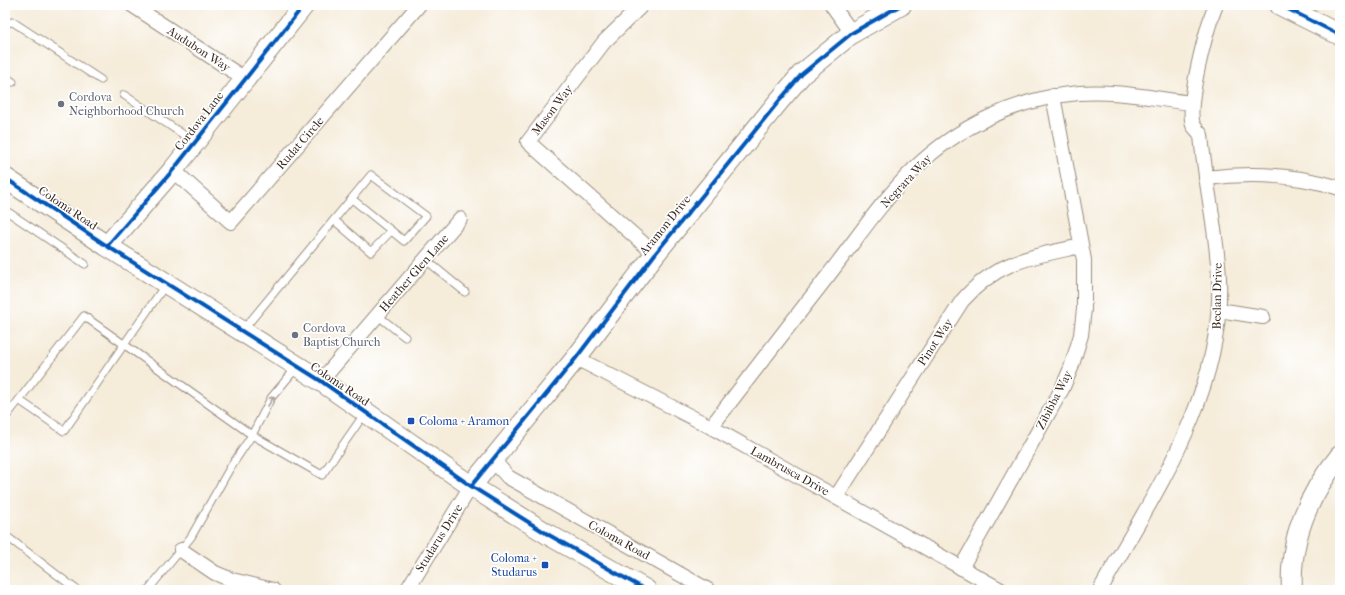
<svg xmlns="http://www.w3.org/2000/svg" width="1345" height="595" viewBox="0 0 1345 595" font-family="'IM FELL French Canon',serif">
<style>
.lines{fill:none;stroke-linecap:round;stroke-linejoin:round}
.lane-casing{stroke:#988b7c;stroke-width:9}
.street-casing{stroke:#988b7c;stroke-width:16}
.secondary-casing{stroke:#988b7c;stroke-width:22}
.lane{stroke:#fff;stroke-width:7}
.street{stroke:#fff;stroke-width:14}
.secondary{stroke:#fff;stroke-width:20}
.cycleway-casing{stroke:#fff;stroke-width:6}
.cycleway{stroke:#0057b8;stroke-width:4}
.oneway{stroke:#a79f9a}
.worship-dot{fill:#6b7280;stroke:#fff;stroke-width:1.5}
.transit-dot{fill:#1a4fb4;stroke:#fff;stroke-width:1.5}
.labels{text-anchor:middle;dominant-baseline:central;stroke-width:3.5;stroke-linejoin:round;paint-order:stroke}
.street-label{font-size:12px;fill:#3b2a1e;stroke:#fff}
.worship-label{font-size:12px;fill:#5b616d;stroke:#fff;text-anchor:start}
.transit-label{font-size:12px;fill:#164399;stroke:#fff;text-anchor:start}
</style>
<rect width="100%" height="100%" fill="#fff"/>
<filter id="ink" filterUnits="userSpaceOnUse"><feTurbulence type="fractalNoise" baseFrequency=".025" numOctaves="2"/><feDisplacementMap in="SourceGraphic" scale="8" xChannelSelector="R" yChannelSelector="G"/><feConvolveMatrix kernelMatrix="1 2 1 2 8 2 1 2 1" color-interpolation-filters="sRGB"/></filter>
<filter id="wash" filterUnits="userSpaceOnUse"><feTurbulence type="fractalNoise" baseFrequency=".012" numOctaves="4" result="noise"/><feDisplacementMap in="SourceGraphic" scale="16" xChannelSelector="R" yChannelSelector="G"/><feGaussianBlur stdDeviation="0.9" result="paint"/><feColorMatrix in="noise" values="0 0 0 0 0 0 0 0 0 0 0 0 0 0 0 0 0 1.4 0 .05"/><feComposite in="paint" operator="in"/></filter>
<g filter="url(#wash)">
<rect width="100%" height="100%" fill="#f5ecda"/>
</g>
<g filter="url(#ink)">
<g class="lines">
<g class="lane-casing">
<g id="lane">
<path d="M5,23L13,22L101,80"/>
<path d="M5,76L13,82"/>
<path d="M124,95L193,141"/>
<path d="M5,210L85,264"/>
<path d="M334,220L371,252L391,231"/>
<path d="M425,259L465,292"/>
<path d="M377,315L405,337"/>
<path d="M243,330L371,175L426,216L404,241L352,199"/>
<path d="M19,400L64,431L166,284"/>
<path d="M5,418L84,316L252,435L322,475L365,413"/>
<path d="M5,535L77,590"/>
<path d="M148,590L191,537L230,468L252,435L271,398L297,367"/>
</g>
</g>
<g class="street-casing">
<g id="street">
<path d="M132,5L245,79"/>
<path d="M642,5L604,42L528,142L655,254"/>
<path d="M832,5L852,33"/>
<path d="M173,170L231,222L419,5"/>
<path d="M1206,178C1252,172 1295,174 1340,188"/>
<path d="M1219,310L1263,317"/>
<path d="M576,358L711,427L1001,590"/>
<path d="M321,381L460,219"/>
<path d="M711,427C749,377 788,327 827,277C855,241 881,202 914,169C958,126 1018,98 1079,93C1117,90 1155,99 1192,103"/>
<path d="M493,460L508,477L708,590"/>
<path d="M836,497L962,301C998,260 1031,257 1081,246"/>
<path d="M181,550L215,573L232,580L273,590"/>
<path d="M961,568L1062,389L1071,368L1081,335L1084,309V260L1053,96"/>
<path d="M407,590L471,486"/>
<path d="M1100,590C1154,493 1224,395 1219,279C1217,230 1205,183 1201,135C1199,132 1195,128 1193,125C1186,104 1207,26 1216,5"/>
</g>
</g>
<g class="secondary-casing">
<g id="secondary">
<path d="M1280,5L1340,35"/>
<path d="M5,178L107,246L321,381L471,486L549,535L646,590"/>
<path d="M107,246L173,170L304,5"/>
<path d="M471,486L576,358L655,254L779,101L802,74L852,33L901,5"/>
<path d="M1292,590C1289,539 1308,495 1340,456"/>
</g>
</g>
<use href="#lane" class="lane"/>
<use href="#street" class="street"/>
<use href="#secondary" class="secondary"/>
<g class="cycleway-casing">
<g id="cycleway">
<path d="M1280,5L1340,35"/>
<path d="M5,178L107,246L321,381L471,486L549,535L646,590"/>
<path d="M107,246L173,170L304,5"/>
<path d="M471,486L576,358L655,254L779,101L802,74L852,33L901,5"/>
</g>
</g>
<use href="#cycleway" class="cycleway"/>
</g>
<defs><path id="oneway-shaft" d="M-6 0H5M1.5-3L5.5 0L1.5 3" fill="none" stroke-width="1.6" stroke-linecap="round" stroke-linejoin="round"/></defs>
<use class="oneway" href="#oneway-shaft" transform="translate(271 401) rotate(-59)"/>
</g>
<g class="worship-dot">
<circle cx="61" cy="104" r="4"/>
<circle cx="295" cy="335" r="4"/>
</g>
<g class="transit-dot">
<rect x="407" y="417" width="8" height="8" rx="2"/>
<rect x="541" y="561" width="8" height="8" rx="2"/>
</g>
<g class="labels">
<g class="street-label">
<text transform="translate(199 49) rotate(33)">Audubon Way</text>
<text transform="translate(552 110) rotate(-53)">Mason Way</text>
<text transform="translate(199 121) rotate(-52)">Cordova Lane</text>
<text transform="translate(300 143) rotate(-49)">Rudat Circle</text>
<text transform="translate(906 181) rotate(-47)">Negrara Way</text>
<text transform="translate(68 208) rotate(34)">Coloma Road</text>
<text transform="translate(665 225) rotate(-51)">Aramon Drive</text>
<text transform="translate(414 273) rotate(-49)">Heather Glen Lane</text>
<text transform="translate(1217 296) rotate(-89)">Beclan Drive</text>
<text transform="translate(935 342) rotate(-57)">Pinot Way</text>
<text transform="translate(340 384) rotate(34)">Coloma Road</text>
<text transform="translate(1054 400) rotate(-63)">Zibibba Way</text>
<text transform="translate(790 471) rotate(29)">Lambrusca Drive</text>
<text transform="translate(439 538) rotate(-58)">Studarus Drive</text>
<text transform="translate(619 540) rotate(29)">Coloma Road</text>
</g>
<g class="worship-label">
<text x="69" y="97">Cordova<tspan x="69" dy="14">Neighborhood Church</tspan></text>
<text x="303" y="328">Cordova<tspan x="303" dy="14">Baptist Church</tspan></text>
</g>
<g class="transit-label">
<text x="419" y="421">Coloma + Aramon</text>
<text x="537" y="558" text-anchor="end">Coloma +<tspan x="537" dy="14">Studarus</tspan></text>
</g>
</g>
<rect width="1345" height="595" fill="none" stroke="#fff" stroke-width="20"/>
</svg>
